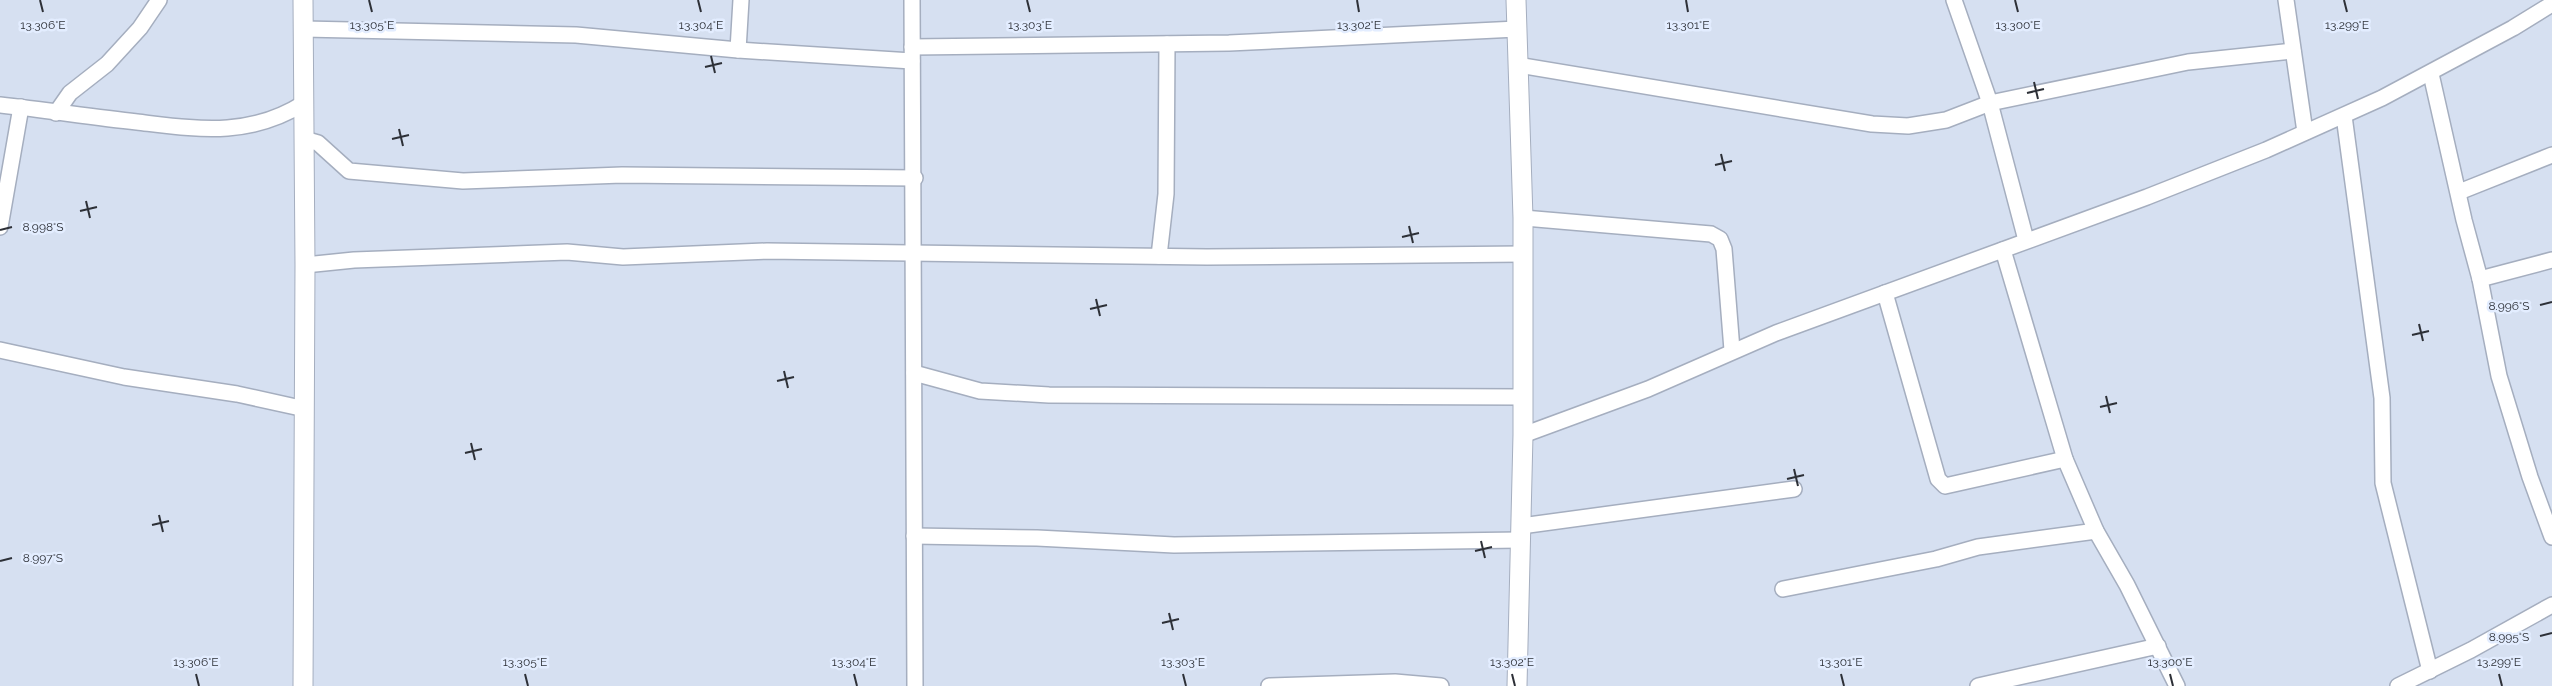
<svg xmlns="http://www.w3.org/2000/svg" width="2552" height="686" viewBox="0 0 2552 686" font-family="Raleway,sans-serif">
<style>
.lines{fill:none;stroke-linecap:round;stroke-linejoin:round}
.minor-casing{stroke:#a5aebf;stroke-width:18}
.tertiary-casing{stroke:#a5aebf;stroke-width:21}
.minor{stroke:#fff;stroke-width:15}
.tertiary{stroke:#fff;stroke-width:19}
.ticks{fill:none;stroke:#2d3037;stroke-width:2}
.ticks-label{font-size:12px;text-anchor:middle;fill:#2d3037;stroke:#e3edff;stroke-width:5;stroke-linejoin:round;paint-order:stroke}
</style>
<rect width="100%" height="100%" fill="#d6e0f1"/>
<g class="lines">
<g class="minor-casing">
<g id="minor">
<path d="M912,0L915,686"/>
<path d="M1954,0L1990,103L2026,240"/>
<path d="M2286,0L2305,132"/>
<path d="M304,29L576,35L738,50L912,61"/>
<path d="M912,47L1229,43L1517,29"/>
<path d="M738,50L741,0"/>
<path d="M1518,65L1872,124L1908,126L1946,120L1990,103L2188,62L2293,51"/>
<path d="M2431,74L2464,220L2480,279L2499,376L2530,477L2552,537"/>
<path d="M0,105C46,110 91,117 137,122C197,129 249,138 304,103"/>
<path d="M56,113L70,93L107,64L140,28L159,0"/>
<path d="M2344,116L2382,398L2383,483L2430,671"/>
<path d="M304,139L318,143L349,171L463,181L622,175L915,178"/>
<path d="M2459,192L2552,155"/>
<path d="M1523,218L1711,234L1720,239L1724,249L1732,350"/>
<path d="M0,227L21,107"/>
<path d="M2003,250L2065,459L2096,531L2127,585L2177,686"/>
<path d="M1159,256L1166,194L1167,44"/>
<path d="M305,265L354,260L567,252L623,257L767,251L1207,257L1523,254"/>
<path d="M2480,279L2552,260"/>
<path d="M1885,293L1938,479L1945,486L2065,459"/>
<path d="M0,350L124,377L237,394L305,409"/>
<path d="M914,373L980,391L1049,395L1523,397"/>
<path d="M1523,435L1648,389L1776,333L2147,197L2266,150L2382,98L2513,28L2552,4"/>
<path d="M1521,526L1794,489"/>
<path d="M914,536L1037,538L1174,545L1520,540"/>
<path d="M1783,589L1936,559L1978,547L2096,531"/>
<path d="M1269,686L1395,682L1441,686"/>
<path d="M1978,686L2158,646"/>
<path d="M2398,686L2471,650L2552,605"/>
</g>
</g>
<g class="tertiary-casing">
<g id="tertiary">
<path d="M303,0L305,265L303,686"/>
<path d="M1516,0L1523,218V435L1517,686"/>
</g>
</g>
<use href="#minor" class="minor"/>
<use href="#tertiary" class="tertiary"/>
</g>
<path class="ticks" d="M40,0L43,12M369,0L372,12M698,0L701,12M1027,0L1030,12M1357,0L1359,12M1686,0L1688,12M2015,0L2018,12M2344,0L2347,12M711,56L715,73M705,67L722,63M2034,82L2038,99M2027,93L2044,89M399,129L403,146M392,139L409,135M1721,154L1725,171M1715,165L1732,161M86,201L90,218M80,211L97,207M1409,226L1413,243M0,230L12,227M1402,237L1419,233M1096,299L1100,316M2540,305L2552,302M1090,309L1107,305M2419,324L2423,341M2412,335L2429,331M784,371L788,388M777,381L794,377M2106,396L2110,413M2100,407L2117,403M471,443L475,460M465,453L482,449M1794,469L1798,486M1787,479L1804,475M159,515L163,532M152,525L169,521M1481,541L1485,558M1475,551L1492,547M0,561L12,558M1169,613L1173,630M1162,623L1179,619M2540,636L2552,633M196,674L199,686M525,674L528,686M854,674L857,686M1183,674L1186,686M1512,674L1515,686M1841,674L1844,686M2170,674L2173,686M2499,674L2502,686"/>
<g class="ticks-label">
<text x="43" y="29">13.306°E</text>
<text x="372" y="29">13.305°E</text>
<text x="701" y="29">13.304°E</text>
<text x="1030" y="29">13.303°E</text>
<text x="1359" y="29">13.302°E</text>
<text x="1688" y="29">13.301°E</text>
<text x="2018" y="29">13.300°E</text>
<text x="2347" y="29">13.299°E</text>
<text x="43" y="231">8.998°S</text>
<text x="2509" y="310">8.996°S</text>
<text x="43" y="562">8.997°S</text>
<text x="2509" y="641">8.995°S</text>
<text x="196" y="666">13.306°E</text>
<text x="525" y="666">13.305°E</text>
<text x="854" y="666">13.304°E</text>
<text x="1183" y="666">13.303°E</text>
<text x="1512" y="666">13.302°E</text>
<text x="1841" y="666">13.301°E</text>
<text x="2170" y="666">13.300°E</text>
<text x="2499" y="666">13.299°E</text>
</g>
</svg>
